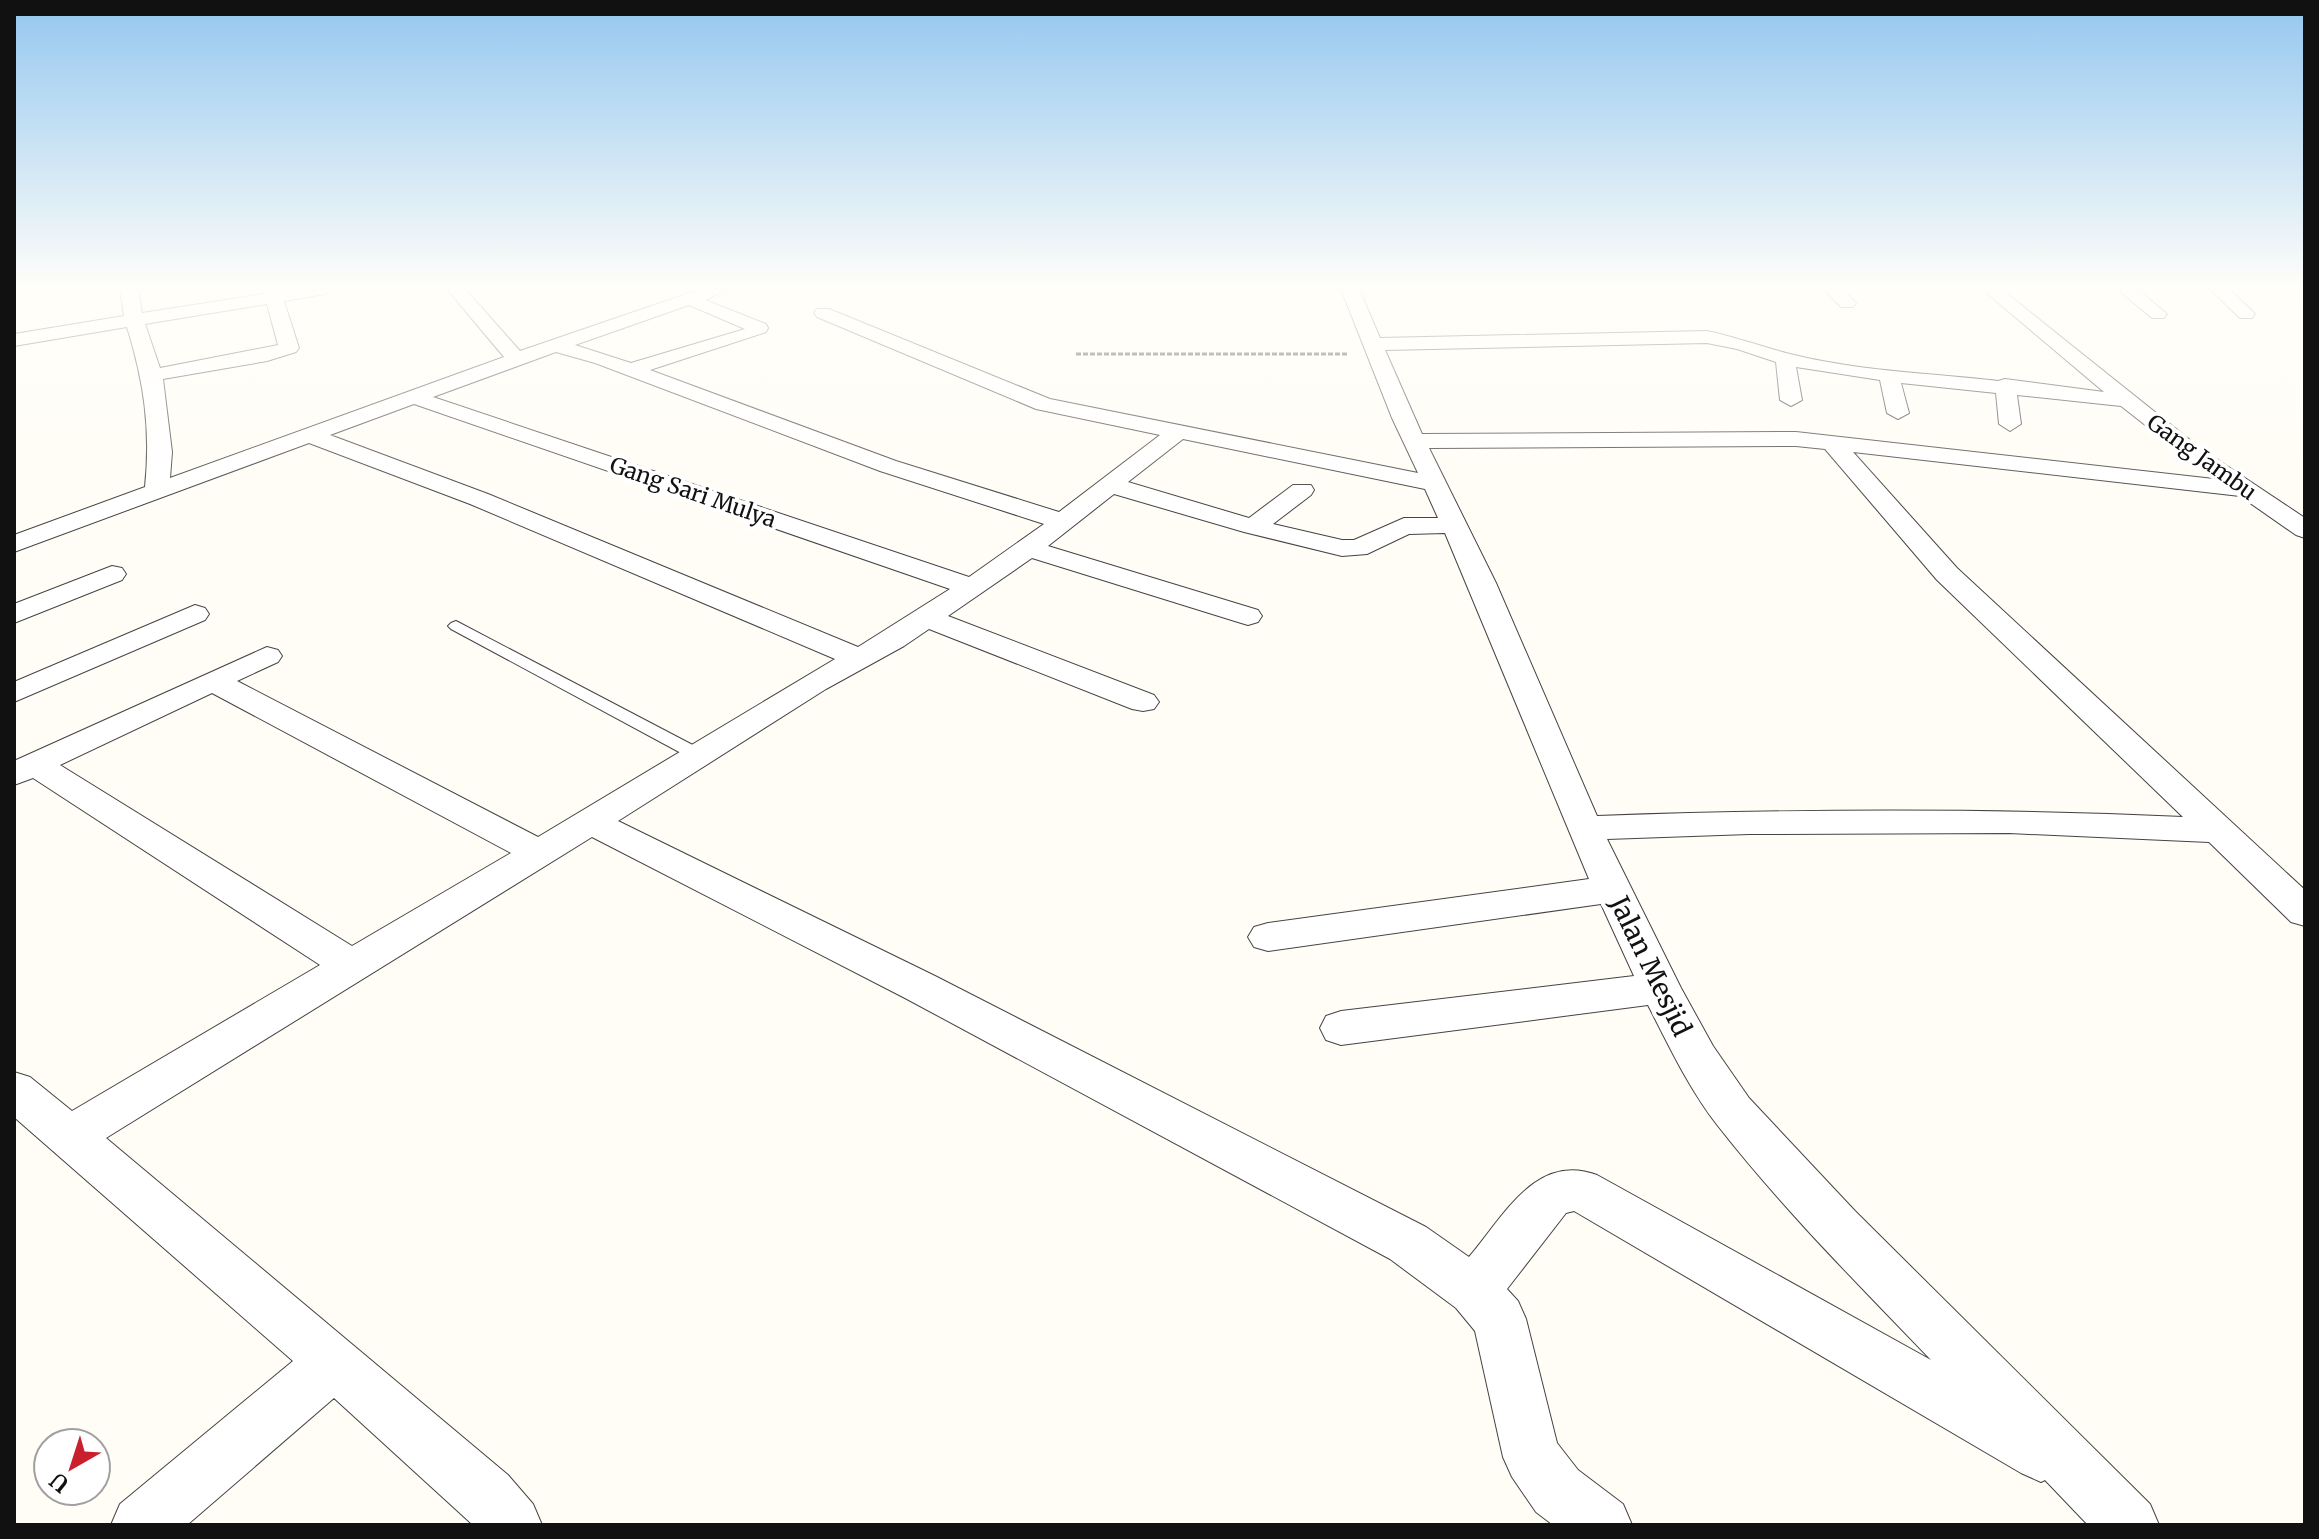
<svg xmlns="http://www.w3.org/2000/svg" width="2319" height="1539" viewBox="0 0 2319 1539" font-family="Merriweather,serif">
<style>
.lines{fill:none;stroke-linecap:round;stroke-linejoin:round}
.lane-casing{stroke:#444;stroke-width:2}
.street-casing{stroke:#444;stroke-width:2}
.path{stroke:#333;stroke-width:3;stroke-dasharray:5 2;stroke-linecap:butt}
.lane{fill:#fff;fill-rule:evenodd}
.street{fill:#fff;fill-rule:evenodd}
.labels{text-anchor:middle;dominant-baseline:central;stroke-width:8;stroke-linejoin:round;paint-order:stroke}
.far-street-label{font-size:22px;fill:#111;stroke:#fff}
.street-label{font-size:26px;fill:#111;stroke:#fff}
</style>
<rect width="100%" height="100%" fill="#fffdf5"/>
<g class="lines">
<g class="lane-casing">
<path id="lane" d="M456,621L706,752L709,756L706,760H694L451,629L448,626L451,623Z"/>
</g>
<g class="street-casing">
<g id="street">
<path d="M120,289H138L142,313L264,294L262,289H333L325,294L284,301L299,348L296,352L267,361L163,379L172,452L170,478L504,357L447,289H465L520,351L701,289H727L705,300L766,324L768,328L766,332L650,370L896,461L1059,512L1160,435L1036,409L817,317L814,313L817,309H829L1050,399L1418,473L1392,418L1341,289H1359L1380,338L1707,331C1736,337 1762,347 1790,354C1857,371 1929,373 1998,381L2005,379L2104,392L1982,289H2001L2200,448L2305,518V538L2296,535L2240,496L1853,452L1957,568L2305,890V926L2291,922L2209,842L2009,833L1749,834L1607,839L1681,988L1713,1046L1749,1098L1855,1211L2150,1504L2159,1525H2088L2045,1480L2041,1482L2021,1473L1574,1211L1566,1213L1507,1289L1518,1301L1526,1319L1557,1443L1578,1470L1623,1504L1632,1525H1553L1536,1512L1512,1477L1503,1457L1475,1331L1456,1308L1390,1259L905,998L592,837L106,1138L508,1475L533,1504L542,1525H473L334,1398L187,1525H111L120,1504L293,1361L14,1117V1072L30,1077L72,1111L320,965L33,778L14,785V761L267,647L278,650L282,656L278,662L237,681L538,837L835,659L470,504L309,443L14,552V535L145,487C151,429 144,382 127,327L14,346V334L124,316ZM267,304L278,345L160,368L145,324ZM689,305L745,329L631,363L575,345ZM1707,343L1737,349L1776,362L1780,400L1791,406L1802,400L1796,367L1880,380L1887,413L1898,419L1909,413L1901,383L1996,393L1999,424L2010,431L2021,424L2017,395L2121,406L2214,479L1796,432L1422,434L1385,350ZM556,352L595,363L880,471L1044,524L969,577L433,397ZM414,404L950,589L858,647L488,494L330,435ZM1183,439L1425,489L1438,518H1404L1354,540H1342L1273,524L1311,495L1314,490L1311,485H1293L1249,518L1128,482ZM1796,446L1825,449L1937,580L2183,817C1988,808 1793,809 1597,816L1496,583L1429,448ZM1114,494L1244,532L1342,556L1367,554L1409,534L1445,533L1589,879L1268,923L1254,927L1248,937L1254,947L1268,951L1601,904L1634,976L1341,1011L1326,1016L1320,1028L1326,1040L1341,1045L1648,1005C1669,1046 1689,1089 1718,1126C1783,1209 1858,1284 1931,1360L1597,1175C1536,1152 1504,1216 1469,1257L1426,1227L935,976L618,821L826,689L904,646L929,629L1132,709L1143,711L1154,709L1159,702L1154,695L948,616L1032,558L1238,622L1248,625L1258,622L1262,616L1258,610L1048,546ZM212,693L511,853L352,946L60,765Z"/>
<path d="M1823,289H1842L1856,303L1853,307H1841Z"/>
<path d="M2117,289H2137L2167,314L2164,318H2152Z"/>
<path d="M2210,289H2229L2255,314L2252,318H2240Z"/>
<path d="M112,566L122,568L126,574L122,580L14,623V604Z"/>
<path d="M195,605L205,608L209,614L205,620L14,702V682Z"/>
</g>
</g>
<path class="path" d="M1076,354H1348"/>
<use href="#lane" class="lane"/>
<use href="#street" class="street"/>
</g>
<linearGradient id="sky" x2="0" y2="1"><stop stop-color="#94c7ef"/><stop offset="0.57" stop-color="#fffefa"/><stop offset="1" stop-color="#fffefa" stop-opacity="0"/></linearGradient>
<rect width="2319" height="505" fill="url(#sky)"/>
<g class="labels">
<g class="far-street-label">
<text transform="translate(2202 457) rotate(36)">Gang Jambu</text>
<text transform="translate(693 492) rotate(19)">Gang Sari Mulya</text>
</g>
<g class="street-label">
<text transform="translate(1651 966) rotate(64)">Jalan Mesjid</text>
</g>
</g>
<rect width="2319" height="1539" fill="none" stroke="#111111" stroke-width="32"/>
<g transform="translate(72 1467) rotate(219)"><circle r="38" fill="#ffffff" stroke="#a0a0a0" stroke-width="2"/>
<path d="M0-6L14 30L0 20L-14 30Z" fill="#ca202e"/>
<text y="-12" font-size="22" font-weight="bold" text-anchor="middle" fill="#111111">U</text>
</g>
</svg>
